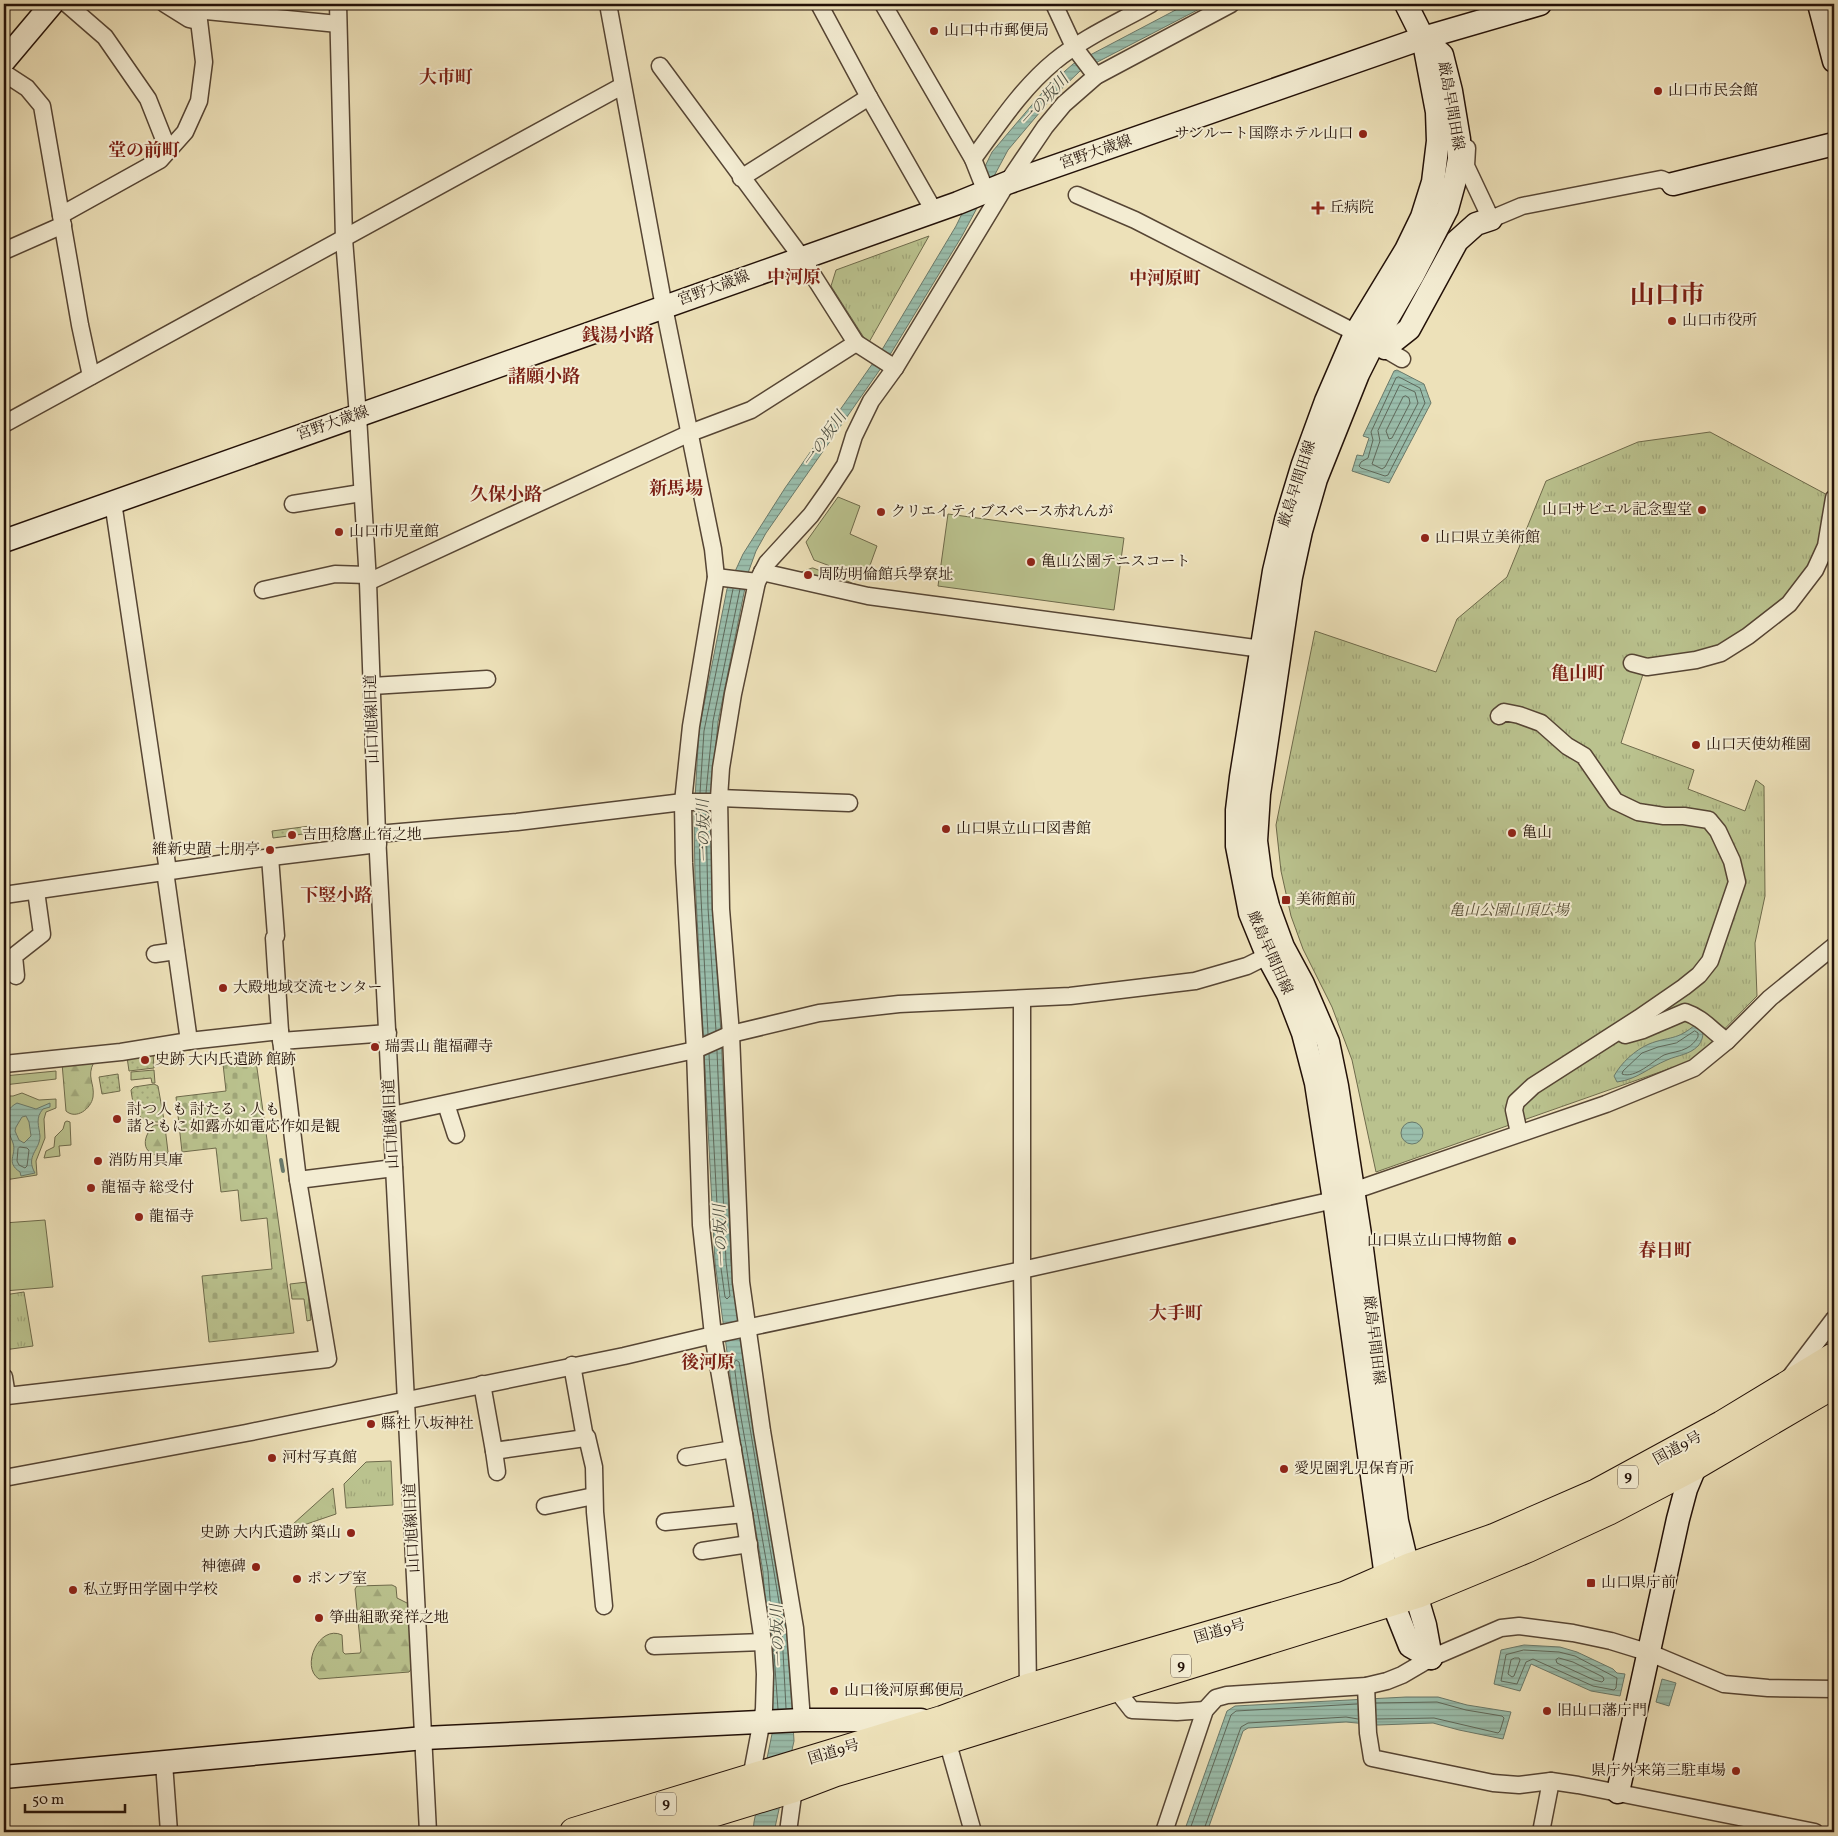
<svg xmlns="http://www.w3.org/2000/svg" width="1838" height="1836" viewBox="0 0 1838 1836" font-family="Vollkorn,'Noto Serif JP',serif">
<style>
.grass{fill:#bac28e;stroke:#6e6a4b}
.forest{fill:url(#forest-firs);stroke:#6e6a4b}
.cemetery{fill:url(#cemetery-stones);stroke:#6e6a4b}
.park{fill:url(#park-tufts);stroke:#6e6a4b}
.garden{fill:url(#garden-dots);stroke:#6e6a4b}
.water{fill:url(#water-rules);stroke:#6a796a;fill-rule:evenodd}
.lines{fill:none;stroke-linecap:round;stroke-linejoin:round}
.shore{stroke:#5e685a;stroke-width:1}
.stream{stroke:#6a796a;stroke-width:4}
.street-casing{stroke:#564534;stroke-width:19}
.secondary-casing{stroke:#231108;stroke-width:25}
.highway-casing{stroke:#231108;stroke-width:30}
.street{stroke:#f3ecd2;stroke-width:16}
.secondary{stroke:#f3ecd2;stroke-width:22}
.highway{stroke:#ede1b9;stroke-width:28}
.poi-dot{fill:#8f2418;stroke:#f3ecd2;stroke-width:2}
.labels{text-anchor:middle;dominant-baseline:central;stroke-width:4;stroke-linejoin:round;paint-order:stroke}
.shield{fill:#f3ecd2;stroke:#615345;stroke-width:1}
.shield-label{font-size:14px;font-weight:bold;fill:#231108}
.poi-label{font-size:15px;fill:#231108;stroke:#f3ecd2;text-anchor:start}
.street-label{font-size:15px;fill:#231108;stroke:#f3ecd2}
.park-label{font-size:15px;font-style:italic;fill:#584f37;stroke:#f3ecd2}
.water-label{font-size:16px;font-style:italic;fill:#4d4e41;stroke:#f3ecd2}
.quarter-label{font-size:18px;font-weight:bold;fill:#7a1f14;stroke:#f3ecd2}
.town-label{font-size:25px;font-weight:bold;fill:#7a1f14;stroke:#f3ecd2}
</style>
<defs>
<pattern id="forest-firs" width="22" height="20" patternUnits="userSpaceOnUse" patternTransform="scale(1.25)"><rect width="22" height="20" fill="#bac28e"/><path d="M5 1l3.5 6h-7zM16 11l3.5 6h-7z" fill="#a0a679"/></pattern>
<pattern id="cemetery-stones" width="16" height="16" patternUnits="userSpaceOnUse" patternTransform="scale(1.25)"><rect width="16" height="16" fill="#bac28e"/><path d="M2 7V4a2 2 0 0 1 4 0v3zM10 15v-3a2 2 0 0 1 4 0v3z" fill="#a0a679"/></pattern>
<pattern id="park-tufts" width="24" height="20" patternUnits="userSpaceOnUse" patternTransform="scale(1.25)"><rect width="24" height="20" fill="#bac28e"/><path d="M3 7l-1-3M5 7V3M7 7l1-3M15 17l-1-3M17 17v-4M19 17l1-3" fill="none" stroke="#a0a679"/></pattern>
<pattern id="garden-dots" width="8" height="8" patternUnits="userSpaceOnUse" patternTransform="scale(1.25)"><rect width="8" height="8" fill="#bac28e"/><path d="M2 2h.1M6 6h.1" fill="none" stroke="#a0a679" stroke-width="1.8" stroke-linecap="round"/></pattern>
<pattern id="water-rules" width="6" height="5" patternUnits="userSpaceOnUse" patternTransform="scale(1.25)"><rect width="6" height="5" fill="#9abeac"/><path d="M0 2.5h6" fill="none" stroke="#84a292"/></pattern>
</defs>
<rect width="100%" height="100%" fill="#ede1b9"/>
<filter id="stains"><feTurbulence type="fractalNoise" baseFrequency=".004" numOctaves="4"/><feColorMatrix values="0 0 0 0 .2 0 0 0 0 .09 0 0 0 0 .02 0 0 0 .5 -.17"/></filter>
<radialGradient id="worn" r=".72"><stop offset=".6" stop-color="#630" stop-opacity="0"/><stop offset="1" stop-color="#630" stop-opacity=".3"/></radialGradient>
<g class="grass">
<path d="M838,497L860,506L850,534L877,546L865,579L814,560L806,542Z"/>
<path d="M948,514L1124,538L1114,610L938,586Z"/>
<path d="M56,1071V1079L4,1085V1076Z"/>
<path d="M22,1093L39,1100L56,1099V1108L46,1112L44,1119L45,1138L36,1161L37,1175L5,1180L4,1178V1096H13Z"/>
<path d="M67,1121L70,1122L71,1145L59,1146L60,1156L44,1158L46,1151L54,1147L55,1137L63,1129L65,1122Z"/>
<path d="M45,1220L53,1287L4,1291V1242L6,1241L4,1223Z"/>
</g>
<g class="forest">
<path d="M94,1062C86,1077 95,1083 93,1097C91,1109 76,1120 66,1111L62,1063Z"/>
<path d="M154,1070L155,1083H152L151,1078L131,1080V1072Z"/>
<path d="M154,1125H161L165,1127L168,1152L166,1155C142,1158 140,1139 154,1125Z"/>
<path d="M307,1282L311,1320L307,1321L304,1299H292L290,1284Z"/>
<path d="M392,1585L396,1587L397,1598L409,1604L412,1668L409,1672L319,1679C300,1667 319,1624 342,1635L343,1652L345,1654L360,1653L361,1651L355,1589L357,1586Z"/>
</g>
<path class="cemetery" d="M256,1061L294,1333L209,1342L202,1276L272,1269L267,1218L241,1221L238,1190L221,1192L216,1148L182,1152L176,1097L226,1091L223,1064Z"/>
<g class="park">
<path d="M929,236L868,344L831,286L836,270Z"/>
<path d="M1710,432L1833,498L1815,570L1748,636L1645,668L1621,743L1694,770L1688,789L1745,811L1756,780L1764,786L1765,896L1755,943L1757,996L1694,1060L1376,1172L1352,1060L1332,1007L1303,949L1291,916L1281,871L1276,825L1315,631L1436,672L1457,619L1507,577L1546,481L1638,442Z"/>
<path d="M24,1292L33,1346L4,1350V1295Z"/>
<path d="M391,1461L393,1505L346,1508L344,1484L366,1462Z"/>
<path d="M333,1488L336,1514L292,1529V1525Z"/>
</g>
<g class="garden">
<path d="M812,568H813L860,586L799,573Z"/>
<path d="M310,826L311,833L273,838L272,831Z"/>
<path d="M153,1054L154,1068L129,1071L127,1057Z"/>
<path d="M118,1074L120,1091L102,1094L99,1077Z"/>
<path d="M154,1084L158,1086L164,1120L162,1122C137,1123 134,1112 131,1090L134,1087Z"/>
</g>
<g class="water">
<path d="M1187,4H1209L1080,71L1051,99L1008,150L962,236L888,358L766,533L756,551L748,573L718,722L711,798L713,908L721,1034L731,1262L740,1339L786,1614L794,1741L774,1832H753L754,1822L772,1734L773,1714L763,1572L735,1412L715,1262L695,878L694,816L699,730L727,589L743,554L785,488L880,353L956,226L992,152L1048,86L1073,64Z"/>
<path d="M1397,370L1424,384L1431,403L1389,483L1352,471L1357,455L1363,456L1369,438L1363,436L1394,371Z"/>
<path d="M1696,1024L1703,1031C1703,1037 1702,1041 1698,1046C1689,1055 1678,1055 1667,1060C1648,1068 1638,1079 1617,1082L1614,1076C1621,1063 1635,1050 1649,1044C1669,1036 1677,1041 1696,1024Z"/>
<path d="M17,1103L36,1109L50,1103V1107L43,1109C35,1118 39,1126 40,1136C40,1150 25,1156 35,1173L21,1176L20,1172C5,1162 17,1155 13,1143C7,1128 0,1112 17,1103ZM26,1116L29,1122L31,1136L24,1143L19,1140L15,1131L16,1127L22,1117Z"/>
<circle cx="1412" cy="1133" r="11"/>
<path d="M1524,1645L1560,1647L1577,1652L1613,1669L1617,1673L1625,1674L1620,1696L1591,1691L1531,1664L1520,1691L1494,1684L1501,1650Z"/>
<path d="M1662,1679L1676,1683L1669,1706L1656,1702Z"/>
<path d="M1406,1697H1438L1467,1705L1511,1712L1503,1739L1459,1730L1433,1723L1378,1725L1346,1722L1248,1728L1243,1731L1207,1832H1184L1227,1711L1235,1706Z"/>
</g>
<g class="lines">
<g class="shore">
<path d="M1399,377L1420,388L1425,403L1388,475L1385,476L1361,468L1359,466L1361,462L1368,458L1373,440L1371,432L1396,378Z"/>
<path d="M1400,385L1415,392L1418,403L1385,467L1382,469L1372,464L1380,441L1378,431Z"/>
<path d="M1406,396L1409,398L1410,403L1392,438L1389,439L1386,431L1403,397Z"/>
<path d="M700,793L704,731L733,589"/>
<path d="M706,793L713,721L740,589"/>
<path d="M699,811L700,878L708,1034"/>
<path d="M706,811L708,908L716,1031"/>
<path d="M1695,1031L1698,1033V1037C1695,1042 1692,1045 1687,1048C1680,1052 1672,1052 1664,1055C1653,1061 1635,1079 1622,1074L1623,1071L1642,1053L1658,1047L1676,1043Z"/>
<path d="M709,1054L720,1261L725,1297L727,1299L730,1296L726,1262L717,1051"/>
<path d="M20,1147L27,1148L29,1150L27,1166L25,1168L19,1165L17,1161L18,1149Z"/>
<path d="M1524,1650L1559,1652L1575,1656L1617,1678L1616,1688L1614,1690L1593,1686L1533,1659L1526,1662L1517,1684L1501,1681L1506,1655Z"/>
<path d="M1515,1658H1519L1520,1660L1514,1676L1512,1677L1508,1674L1511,1660Z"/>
<path d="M1559,1658L1573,1662L1603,1677L1604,1680L1602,1682L1594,1680L1557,1663L1556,1660Z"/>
<path d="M1376,1703L1437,1702L1466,1710L1502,1716L1504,1718L1500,1731L1498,1733L1434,1718L1377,1719"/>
<path d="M778,1709L768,1571L740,1412L734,1363L736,1360L739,1362L781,1614L786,1708"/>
<path d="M1189,1832L1231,1715L1236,1711L1357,1704"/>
<path d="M1203,1832L1241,1727L1248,1723L1346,1717L1358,1719"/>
</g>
<path class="stream" d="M281,1160L283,1171"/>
<g class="street-casing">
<g id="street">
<path d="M67,4L105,37L148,99L165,142L171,147"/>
<path d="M165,4L189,19L198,21"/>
<path d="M338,4L344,239L358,416L368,582L377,834L428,1832"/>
<path d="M608,4L664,307L713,549L716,577L691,726L683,802L684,863L695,1050L701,1225L713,1335L744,1514L763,1642L765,1674L764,1709L751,1778"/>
<path d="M819,4L869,97L934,211"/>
<path d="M883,4L973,159L986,192"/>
<path d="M1054,4L1074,47L1096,76"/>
<path d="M196,10L338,24"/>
<path d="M660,66L802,258L856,343L895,368"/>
<path d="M4,73L27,88L42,106L80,325L91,376"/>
<path d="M1467,148L1466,166L1491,219L1522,206L1661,179L1673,184"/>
<path d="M973,159C998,125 1022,88 1055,61C1083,38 1119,22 1151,4"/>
<path d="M741,178L869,97"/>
<path d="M1077,195L1135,220L1366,338L1402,359"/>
<path d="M61,215L160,160L185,132L199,101L204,62L197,4"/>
<path d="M4,251L63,225"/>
<path d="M4,424L622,86"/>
<path d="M113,502L168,871"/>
<path d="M293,504L361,493"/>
<path d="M762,572L868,596L1262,649"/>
<path d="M716,577L757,582"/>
<path d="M368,582L690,433L751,410L856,343"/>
<path d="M263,590L335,574L367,575"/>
<path d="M1632,663L1647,667L1696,660L1721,653L1748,636L1789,604L1815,570L1826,546L1834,498"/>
<path d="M372,686L487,679"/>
<path d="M1499,716L1504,712L1519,715L1541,723L1567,746L1584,756L1615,801L1638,812L1664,816H1684L1709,820L1718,831L1732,861L1737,882L1710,961L1699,975L1684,987L1639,1018L1533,1086L1516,1102L1514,1110L1519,1133"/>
<path d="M719,798L849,803"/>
<path d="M377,834L517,822L683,802H720"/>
<path d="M165,871L189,1041"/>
<path d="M4,895L240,861L378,844"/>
<path d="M155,954L176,951"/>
<path d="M16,976L14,956L42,934L36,891"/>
<path d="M1022,999V1270L1028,1688"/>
<path d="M1620,1031L1625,1035L1643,1030L1685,1012C1705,1019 1710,1030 1727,1041"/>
<path d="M281,1041L388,1033"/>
<path d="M4,1064L121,1052L189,1041L280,1031"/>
<path d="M446,1104L456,1135"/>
<path d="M392,1115L695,1050L731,1034L819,1013L899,1004L1070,996L1195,981L1247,966L1277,951"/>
<path d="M298,1180L394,1168"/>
<path d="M4,1377L7,1396L328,1359L298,1180L280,1031L274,938L276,936L270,857"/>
<path d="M1790,1377L1834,1319"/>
<path d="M482,1384L494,1451L585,1438L572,1365"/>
<path d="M585,1438L587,1437L594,1467L595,1512L604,1606"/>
<path d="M494,1451L497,1472"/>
<path d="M686,1457L733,1449"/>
<path d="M4,1478L246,1433L624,1356L713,1335L1022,1270L1334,1200L1353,1191L1606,1104L1694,1068L1727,1041L1770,998L1834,946"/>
<path d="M545,1506L594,1496"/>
<path d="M665,1522L744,1514"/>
<path d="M702,1551L749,1544"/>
<path d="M654,1646L763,1642"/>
<path d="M1366,1686L1368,1733L1372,1758L1493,1783L1519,1785L1551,1781L1578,1785L1815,1832"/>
<path d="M1114,1687L1132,1710L1177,1712L1205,1710"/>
<path d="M802,1720L795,1628L762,1431L741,1282L731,1034L721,909L719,798L721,768L733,694L757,582L767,563L811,515L830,488L845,465L854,436L871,401L895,368L1007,183L1045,127L1064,104L1096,76L1231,4"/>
<path d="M945,1733L973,1832"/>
<path d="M164,1763L169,1832"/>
<path d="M788,1832L794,1788"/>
<path d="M1164,1832L1205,1710L1216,1698L1227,1695L1366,1686L1387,1681L1402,1675L1431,1658L1501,1628L1519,1626L1573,1633L1611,1641L1650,1653L1724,1684L1768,1688L1834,1689"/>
<path d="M1541,1832L1551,1781"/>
</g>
</g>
<g class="secondary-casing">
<g id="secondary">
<path d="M1406,4L1423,38L1437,112L1438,141L1433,182L1422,217L1406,250L1355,334L1326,401L1303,464L1286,520L1274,571L1241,777L1237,810V846L1250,913L1268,957L1288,994L1303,1033L1316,1083L1334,1200L1386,1577L1392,1601L1410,1646L1431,1658"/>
<path d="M1819,4L1834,61"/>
<path d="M1423,38L1442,55L1451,91L1459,139V159L1455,180L1447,209L1413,275L1374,342L1358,374L1316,479L1301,531L1291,577L1259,794L1256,841L1261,879L1268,906L1283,947L1303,984L1328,1042L1337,1086L1361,1241L1397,1521L1408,1568L1425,1625L1431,1658"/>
<path d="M4,61L52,4"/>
<path d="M1673,184L1834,144"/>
<path d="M1385,348L1409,329L1457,241L1476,224L1491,219"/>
<path d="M4,541L958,203L1007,183L1423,38L1540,4"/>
<path d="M4,1777L424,1738L802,1720H921"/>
<path d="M1618,1792L1678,1519L1686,1489L1696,1465"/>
</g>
</g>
<g class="highway-casing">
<g id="highway">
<path d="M574,1832L942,1720L1028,1688L1344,1596L1408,1568L1494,1538L1597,1493L1722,1425L1834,1357"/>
<path d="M650,1832L794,1788L836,1772L946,1740L1417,1594L1528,1548L1608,1511L1696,1465L1834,1384"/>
</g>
</g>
<use href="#street" class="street"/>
<use href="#secondary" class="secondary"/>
<use href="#highway" class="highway"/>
</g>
<g class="poi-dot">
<circle cx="934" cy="31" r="5"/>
<circle cx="1658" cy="91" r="5"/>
<circle cx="1363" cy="134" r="5"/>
<path d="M1315.5 200.5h5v5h5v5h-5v5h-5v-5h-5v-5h5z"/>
<circle cx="1672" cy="321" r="5"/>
<circle cx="1702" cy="510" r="5"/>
<circle cx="881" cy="512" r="5"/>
<circle cx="339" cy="532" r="5"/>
<circle cx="1425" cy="538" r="5"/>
<circle cx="1031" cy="562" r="5"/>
<circle cx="808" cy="575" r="5"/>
<circle cx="1696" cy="745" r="5"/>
<circle cx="946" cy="829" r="5"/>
<circle cx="1512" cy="833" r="5"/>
<circle cx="292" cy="835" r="5"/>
<circle cx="270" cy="850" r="5"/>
<rect x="1281" y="895" width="10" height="10" rx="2.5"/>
<circle cx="223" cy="988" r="5"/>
<circle cx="375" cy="1047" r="5"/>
<circle cx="145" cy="1060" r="5"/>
<circle cx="117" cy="1119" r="5"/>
<circle cx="98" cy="1161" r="5"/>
<circle cx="91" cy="1188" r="5"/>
<circle cx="139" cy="1217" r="5"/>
<circle cx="1512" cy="1241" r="5"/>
<circle cx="371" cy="1424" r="5"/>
<circle cx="272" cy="1458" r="5"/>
<circle cx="1284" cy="1469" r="5"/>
<circle cx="351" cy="1533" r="5"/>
<circle cx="256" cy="1567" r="5"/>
<circle cx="297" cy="1579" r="5"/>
<rect x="1586" y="1578" width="10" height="10" rx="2.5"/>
<circle cx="73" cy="1590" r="5"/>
<circle cx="319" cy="1618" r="5"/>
<circle cx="834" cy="1691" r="5"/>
<circle cx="1547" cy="1711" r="5"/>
<circle cx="1736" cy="1771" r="5"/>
</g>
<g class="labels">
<g class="shield">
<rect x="1618" y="1465.5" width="20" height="23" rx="4"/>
<rect x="1171" y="1654.5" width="20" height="23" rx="4"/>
<rect x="656" y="1792.5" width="20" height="23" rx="4"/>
</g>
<g class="shield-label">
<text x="1628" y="1477">9</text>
<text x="1181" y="1666">9</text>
<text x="666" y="1804">9</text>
</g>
<g class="poi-label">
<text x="944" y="31">山口中市郵便局</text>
<text x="1668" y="91">山口市民会館</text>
<text x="1353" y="134" text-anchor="end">サンルート国際ホテル山口</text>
<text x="1329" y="208">丘病院</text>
<text x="1682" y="321">山口市役所</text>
<text x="1692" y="510" text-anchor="end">山口サビエル記念聖堂</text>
<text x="891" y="512">クリエイティブスペース赤れんが</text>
<text x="349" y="532">山口市児童館</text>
<text x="1435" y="538">山口県立美術館</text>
<text x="1041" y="562">亀山公園テニスコート</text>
<text x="818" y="575">周防明倫館兵學寮址</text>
<text x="1706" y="745">山口天使幼稚園</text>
<text x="956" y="829">山口県立山口図書館</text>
<text x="1522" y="833">亀山</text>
<text x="302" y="835">吉田稔麿止宿之地</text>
<text x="260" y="850" text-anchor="end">維新史蹟 十朋亭</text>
<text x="1296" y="900">美術館前</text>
<text x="233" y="988">大殿地域交流センター</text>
<text x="385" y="1047">瑞雲山 龍福禪寺</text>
<text x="155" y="1060">史跡 大内氏遺跡 館跡</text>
<text x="127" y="1110">討つ人も 討たるゝ人も<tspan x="127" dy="17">諸ともに 如露亦如電応作如是観</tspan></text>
<text x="108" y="1161">消防用具庫</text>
<text x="101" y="1188">龍福寺 総受付</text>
<text x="149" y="1217">龍福寺</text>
<text x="1502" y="1241" text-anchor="end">山口県立山口博物館</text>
<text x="381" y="1424">縣社 八坂神社</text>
<text x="282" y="1458">河村写真館</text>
<text x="1294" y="1469">愛児園乳児保育所</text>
<text x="341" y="1533" text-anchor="end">史跡 大内氏遺跡 築山</text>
<text x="246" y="1567" text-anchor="end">神德碑</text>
<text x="307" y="1579">ポンプ室</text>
<text x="1601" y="1583">山口県庁前</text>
<text x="83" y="1590">私立野田学園中学校</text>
<text x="329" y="1618">箏曲組歌発祥之地</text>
<text x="844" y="1691">山口後河原郵便局</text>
<text x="1557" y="1711">旧山口藩庁門</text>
<text x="1726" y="1771" text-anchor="end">県庁外来第三駐車場</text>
</g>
<g class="street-label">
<text transform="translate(1450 106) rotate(80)">厳島早間田線</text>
<text transform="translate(1096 153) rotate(-19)">宮野大歳線</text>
<text transform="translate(714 289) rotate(-20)">宮野大歳線</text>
<text transform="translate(333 424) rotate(-19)">宮野大歳線</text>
<text transform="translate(1298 484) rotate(-72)">厳島早間田線</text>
<text transform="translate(373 719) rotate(-92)">山口旭線旧道</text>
<text transform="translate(1269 953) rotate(66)">厳島早間田線</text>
<text transform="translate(392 1124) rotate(-93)">山口旭線旧道</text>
<text transform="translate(1373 1340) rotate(83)">厳島早間田線</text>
<text transform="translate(1678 1449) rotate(-29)">国道9号</text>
<text transform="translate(413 1528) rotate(-93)">山口旭線旧道</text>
<text transform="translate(1220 1632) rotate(-16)">国道9号</text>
<text transform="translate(834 1753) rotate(-17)">国道9号</text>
</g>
<g class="park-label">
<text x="1509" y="911">亀山公園山頂広場</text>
</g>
<g class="water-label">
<text transform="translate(1045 101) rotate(-48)">一の坂川</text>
<text transform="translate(825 440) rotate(-55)">一の坂川</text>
<text transform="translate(705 831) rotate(-92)">一の坂川</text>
<text transform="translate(722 1236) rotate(-93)">一の坂川</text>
<text transform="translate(779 1636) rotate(-93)">一の坂川</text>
</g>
<g class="quarter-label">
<text x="446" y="78">大市町</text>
<text x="144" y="151">堂の前町</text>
<text x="794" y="278">中河原</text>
<text x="1165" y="279">中河原町</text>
<text x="618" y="336">銭湯小路</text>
<text x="544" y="377">諸願小路</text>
<text x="676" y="489">新馬場</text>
<text x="506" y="495">久保小路</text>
<text x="1578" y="674">亀山町</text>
<text x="336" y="896">下竪小路</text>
<text x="1665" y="1251">春日町</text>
<text x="1176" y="1314">大手町</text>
<text x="708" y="1363">後河原</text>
</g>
<g class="town-label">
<text x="1667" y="296">山口市</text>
</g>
</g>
<rect width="1838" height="1836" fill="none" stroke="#ede1b9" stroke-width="20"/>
<rect x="5" y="5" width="1828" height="1826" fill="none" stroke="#231108" stroke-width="2.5"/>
<rect x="10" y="10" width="1818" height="1816" fill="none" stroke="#231108"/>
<path d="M25 1804v8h100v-8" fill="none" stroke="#231108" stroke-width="2.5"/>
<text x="32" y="1804" font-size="15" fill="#231108" stroke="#f3ecd2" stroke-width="4" paint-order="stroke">50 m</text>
<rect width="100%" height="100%" filter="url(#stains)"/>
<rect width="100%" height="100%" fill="url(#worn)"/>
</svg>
